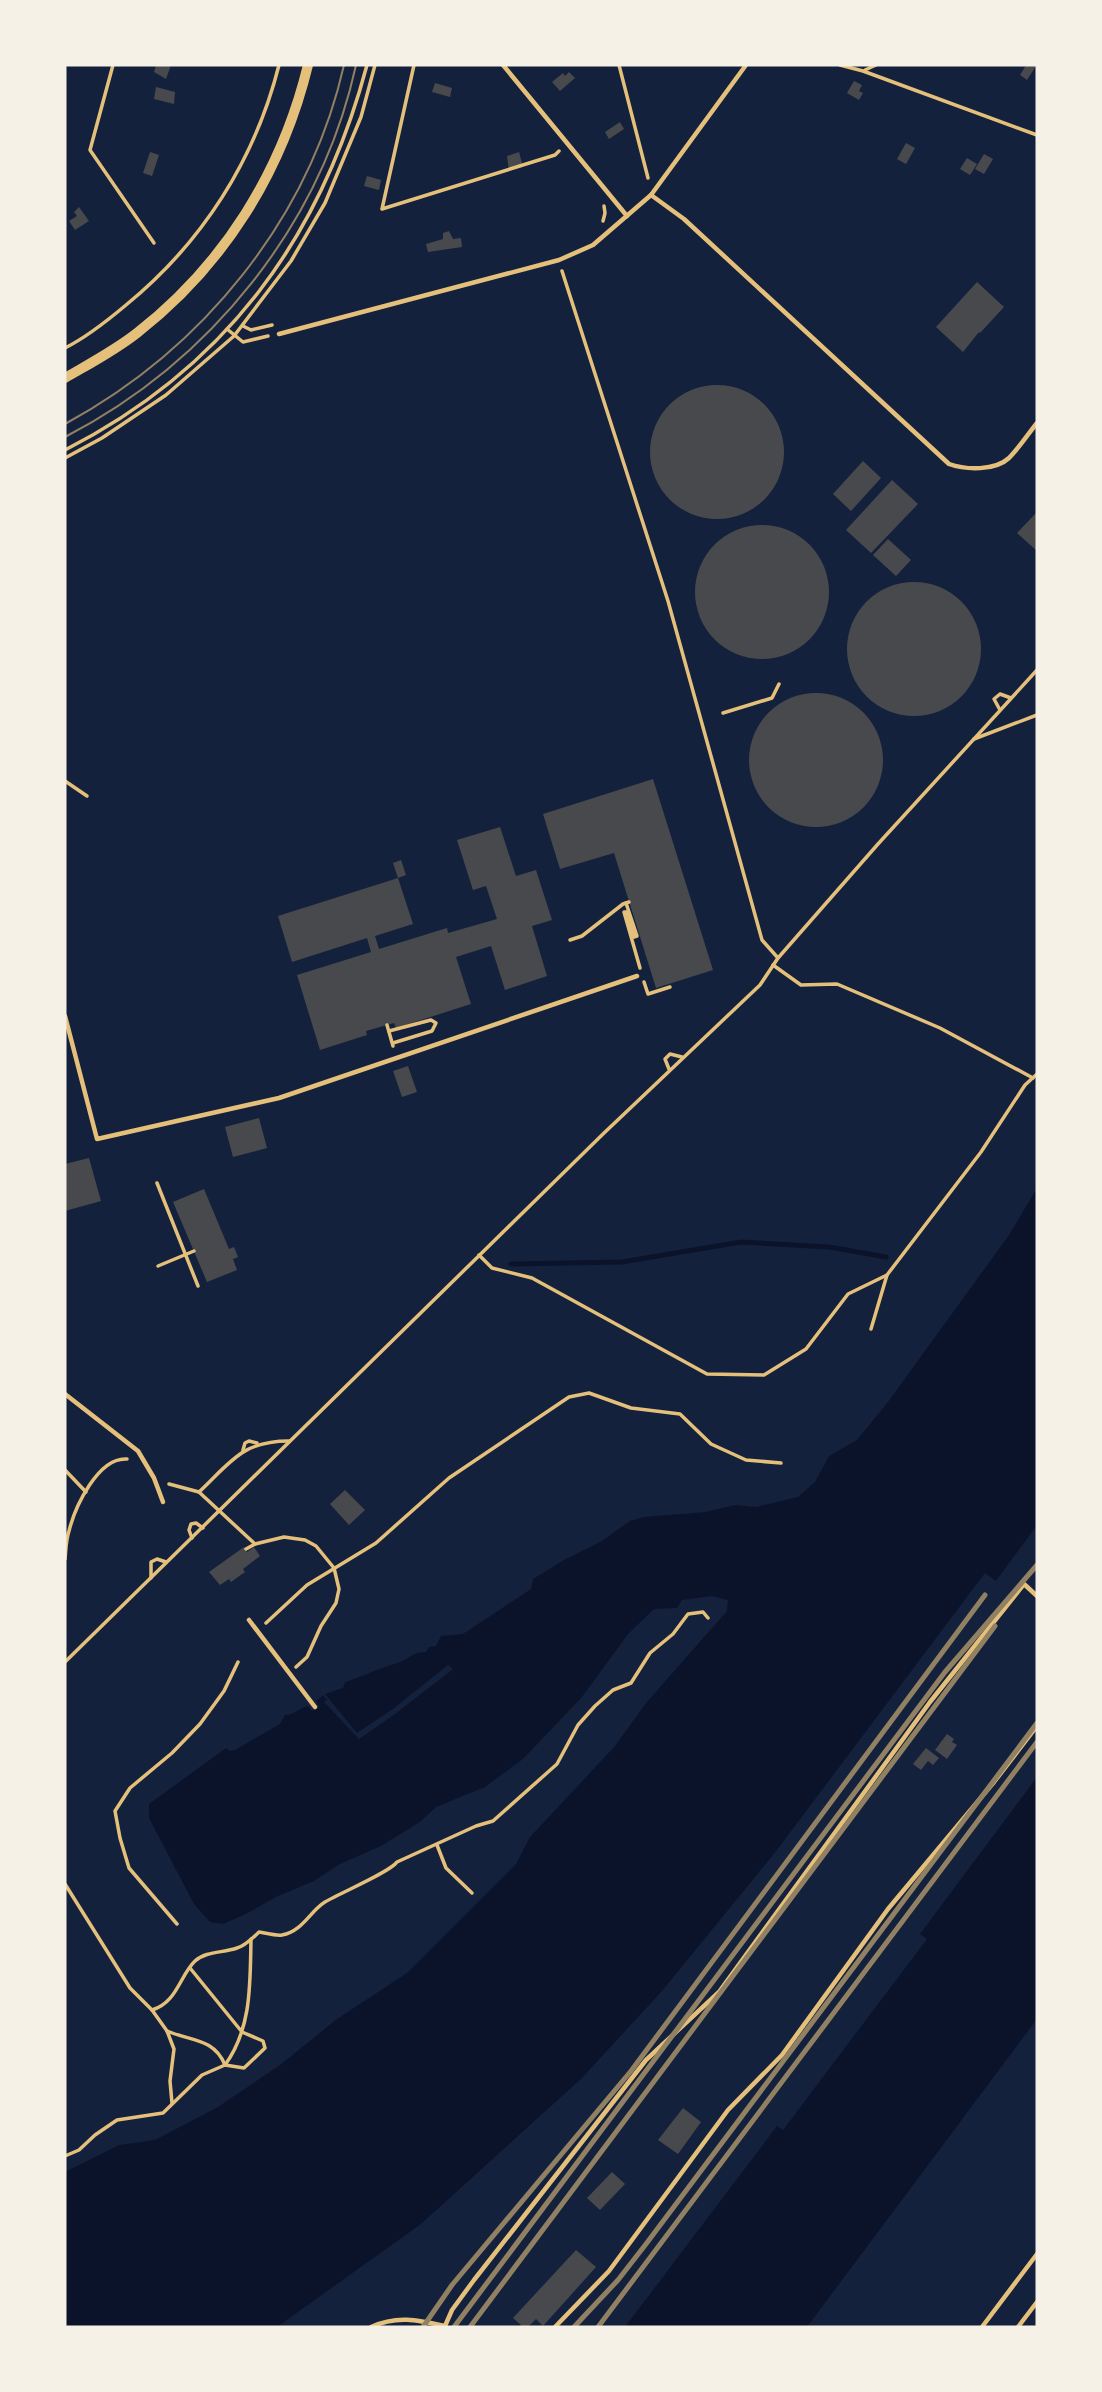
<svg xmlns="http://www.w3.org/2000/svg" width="1102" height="2392" viewBox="0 0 1102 2392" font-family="Raleway,sans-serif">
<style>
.water{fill:#0b132b}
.pier{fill:#14213d}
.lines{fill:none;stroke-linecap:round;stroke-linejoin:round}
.stream{stroke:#0b132b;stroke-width:5}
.building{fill:#48494c}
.path{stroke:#e5c07b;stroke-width:3.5}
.service{stroke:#e5c07b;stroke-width:4.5}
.tertiary{stroke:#e5c07b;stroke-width:10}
.tram{stroke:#918062;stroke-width:2}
.rail{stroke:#918062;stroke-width:5}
</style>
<rect width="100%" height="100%" fill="#14213d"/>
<g class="water">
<path d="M1037,1188V1525L996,1581L985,1573L773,1855L662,1991L582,2078L421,2224L277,2327H65V2172L119,2145L155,2140L218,2107L280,2065L337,2019L407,1973L516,1864L530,1837L615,1746L646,1703L727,1611L728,1600L712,1596L682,1600L677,1608L654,1609L628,1634L582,1697L523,1759L485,1787L436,1807L420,1822L381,1846L340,1864L314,1881L276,1897L246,1914L223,1924L210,1922L194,1904L149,1818V1804L226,1748L230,1751L235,1750L280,1724L285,1715C294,1715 299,1708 308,1706L312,1711L319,1706L316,1701L325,1694L343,1688L345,1682C362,1677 377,1669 394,1664C406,1662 412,1651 426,1652L429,1647L436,1646L441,1636L463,1634L531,1589L533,1579L564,1560L602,1541L630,1521L643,1517L706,1512L735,1505L756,1507L798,1497L815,1482L829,1456L857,1440L888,1402L1009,1235Z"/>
<path d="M1037,1777V2019L807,2327H625L777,2126L783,2130L927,1939L920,1934Z"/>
</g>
<path class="pier" d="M448,1665L453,1669L395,1714L359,1739L324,1702L327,1700L323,1695L325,1694L357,1733L393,1709Z"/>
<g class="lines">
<path class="stream" d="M511,1264L622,1262L741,1242L829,1247L886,1257"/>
</g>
<g class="building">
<path d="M156,65H171L166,79L154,72Z"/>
<path d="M1026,65L1036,66L1027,80L1020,75Z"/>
<path d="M569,72L575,78L560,91L552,82L563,73L565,76Z"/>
<path d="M854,81L862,85L859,91L863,93L859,100L847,93Z"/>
<path d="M435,83L452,88L450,97L432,92Z"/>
<path d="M156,87L175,92L174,104L154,99Z"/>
<path d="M620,122L624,129L609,139L605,132Z"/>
<path d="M906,143L915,148L906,164L897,159Z"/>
<path d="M150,152L159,155L152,176L143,173Z"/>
<path d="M519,152L523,167L509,171L507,156Z"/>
<path d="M984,154L993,159L984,174L975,169Z"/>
<path d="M967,158L977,164L970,175L960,169Z"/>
<path d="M367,176L381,180L379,190L364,186Z"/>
<path d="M79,207L89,221L75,230L69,221L77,216L74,212Z"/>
<path d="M449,231L453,239L461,238L462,247L428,252L426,244L443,239V233Z"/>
<path d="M977,282L1004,307L980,333L979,332L963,352L936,327Z"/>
<circle cx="717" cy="452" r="67"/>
<path d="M863,461L881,478L851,511L833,494Z"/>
<path d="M892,480L918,504L871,553L846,530Z"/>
<path d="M1037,512V551L1017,533Z"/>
<circle cx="762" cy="592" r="67"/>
<path d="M888,539L911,560L896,576L873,555Z"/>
<circle cx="914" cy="649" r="67"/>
<circle cx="816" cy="760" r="67"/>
<path d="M653,779L713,970L656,988L614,853L560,869L543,814Z"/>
<path d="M500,827L516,876L536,870L552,920L532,926L547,976L505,990L491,946L456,957L471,1004L396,1028L394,1023L366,1031L367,1035L320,1050L297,975L371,952L367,938L292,962L278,916L398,878L393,863L401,860L406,875L398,878L413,924L375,936L379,949L447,928L448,933L497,919L486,886L473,890L457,840Z"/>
<path d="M408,1066L417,1092L402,1097L393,1071Z"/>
<path d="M259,1118L267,1148L233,1157L225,1127Z"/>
<path d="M89,1158L101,1201L65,1211V1164Z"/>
<path d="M204,1189L229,1249L234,1247L238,1257L233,1259L237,1270L207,1282L173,1202Z"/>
<path d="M345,1490L365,1510L349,1525L330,1504Z"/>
<path d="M244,1547L247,1552L254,1547L260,1556L243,1569L245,1572L231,1582L229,1579L220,1585L209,1572Z"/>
<path d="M947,1734L954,1739L952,1742L957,1745L947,1759L935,1750Z"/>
<path d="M926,1748L939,1758L933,1765L928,1761L921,1770L913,1764Z"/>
<path d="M683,2108L701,2122L678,2154L658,2140Z"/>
<path d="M612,2172L625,2184L600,2210L587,2198Z"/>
<path d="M576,2250L596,2267L543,2326L536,2319L528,2327H519L521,2325L513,2318Z"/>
</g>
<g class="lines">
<g class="path">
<path d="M113,65L90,150L154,243"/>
<path d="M414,65L382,209L555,155L559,151"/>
<path d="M619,65L648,178"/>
<path d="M840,65L863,71L1037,135"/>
<path d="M865,70L876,65"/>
<path d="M603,221L605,213L604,206"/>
<path d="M562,271L668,601L762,940L778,958"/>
<path d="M243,326L251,330L272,325"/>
<path d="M227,329L243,342L268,336"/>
<path d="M65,348C87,337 107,321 126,305C202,243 255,160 279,65"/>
<path d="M65,450C226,368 321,237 367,65"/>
<path d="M65,458L102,438L166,395L234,336L291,261L325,203L361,117L375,65"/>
<path d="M1000,710L994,699L1000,694L1011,698"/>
<path d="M723,713L772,698L779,684"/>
<path d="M974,739L1037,715"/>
<path d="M65,781L87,796"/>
<path d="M626,903L637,936L634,937L626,912H624L640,968"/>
<path d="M570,940L582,936L623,904L629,902"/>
<path d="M773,965L801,985L837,984L940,1028L1033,1078"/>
<path d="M644,982L648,994L670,987"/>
<path d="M387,1025L393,1046"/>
<path d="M389,1031L431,1020L436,1023L432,1031L393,1043"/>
<path d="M669,1069L665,1059L670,1054L682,1057"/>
<path d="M157,1183L198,1286"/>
<path d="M479,1255L492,1268L532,1278L707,1374L764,1375L806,1349L848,1294L887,1275"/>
<path d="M158,1266L194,1251"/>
<path d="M871,1329L887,1275L981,1152L1025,1085L1037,1074"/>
<path d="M243,1450L245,1443L249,1441L257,1443"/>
<path d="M65,1470L86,1492"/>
<path d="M169,1484L199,1492C231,1462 242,1441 289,1441"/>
<path d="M199,1492L255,1544"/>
<path d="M192,1538L189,1530L191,1524L196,1523L203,1528"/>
<path d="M246,1549L255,1544L284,1537L305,1540L316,1546L334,1568L339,1589L336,1603L321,1626L307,1657L296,1667"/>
<path d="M65,1559C66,1549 66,1540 69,1531C75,1507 98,1457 127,1459"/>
<path d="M151,1578V1562L157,1559L166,1562"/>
<path d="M266,1623L307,1585L376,1543L449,1478L569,1397L589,1393L631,1408L680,1414L711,1444L746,1460L781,1463"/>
<path d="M65,1662L603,1134L760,985L778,958L878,844L1037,670"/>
<path d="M437,1845L446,1868L472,1893"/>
<path d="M65,1884L130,1988L152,2010L167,2031L174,2049L170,2081L172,2103"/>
<path d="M177,1924L129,1868L120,1838L115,1811L130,1788L172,1753L200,1724L224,1691L238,1662"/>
<path d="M190,1968L242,2032L263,2041L265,2048L244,2068L225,2065C252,2028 250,1983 251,1939"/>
<path d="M152,2010C177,2003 180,1975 195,1961C206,1951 223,1953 237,1948C245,1946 253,1938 259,1932C266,1933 275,1936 282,1935C303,1931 310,1911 325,1902C340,1893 390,1872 397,1862L476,1826L493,1821L557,1764L578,1725L595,1706L613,1690L631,1683L650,1653L673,1634L688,1614L703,1612L708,1618"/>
<path d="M65,2156L79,2150L95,2135L117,2120L163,2113L202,2075L225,2065C214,2038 190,2041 167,2031"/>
</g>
<g class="service">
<path d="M503,65L627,216"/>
<path d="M651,195L684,219L949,464C966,470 995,471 1009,458C1019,448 1028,434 1037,423"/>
<path d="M279,334L559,260L593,245L651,195L746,65"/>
<path d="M65,1016L97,1139L279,1098L637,976"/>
<path d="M65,1394L138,1451L154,1478L163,1502"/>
<path d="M249,1620L315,1707"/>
<path d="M371,2327C397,2315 418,2320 445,2326"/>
<path d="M446,2327L445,2326L452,2310L474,2280L646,2060L719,1992L930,1702L1024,1584L1037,1596"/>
<path d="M555,2327L609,2271L728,2110L782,2055L888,1909L994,1782L1037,1726"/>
<path d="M982,2327L1037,2254"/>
<path d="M1018,2327L1037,2302"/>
</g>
<path class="tertiary" d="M65,378C89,364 114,351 137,333C224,265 282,172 308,65"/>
<g class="tram">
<path d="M65,424C203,349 309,219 344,65"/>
<path d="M65,437C210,362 321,225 356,65"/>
</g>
<g class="rail">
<path d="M423,2327L452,2285L631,2071L985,1595"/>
<path d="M454,2327L945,1672L1037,1565"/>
<path d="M470,2327L995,1626"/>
<path d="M574,2327L618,2280L646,2244L1037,1723"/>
<path d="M598,2327L1037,1742"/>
</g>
</g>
<rect width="1102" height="2392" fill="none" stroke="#f6f1e7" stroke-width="133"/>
</svg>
